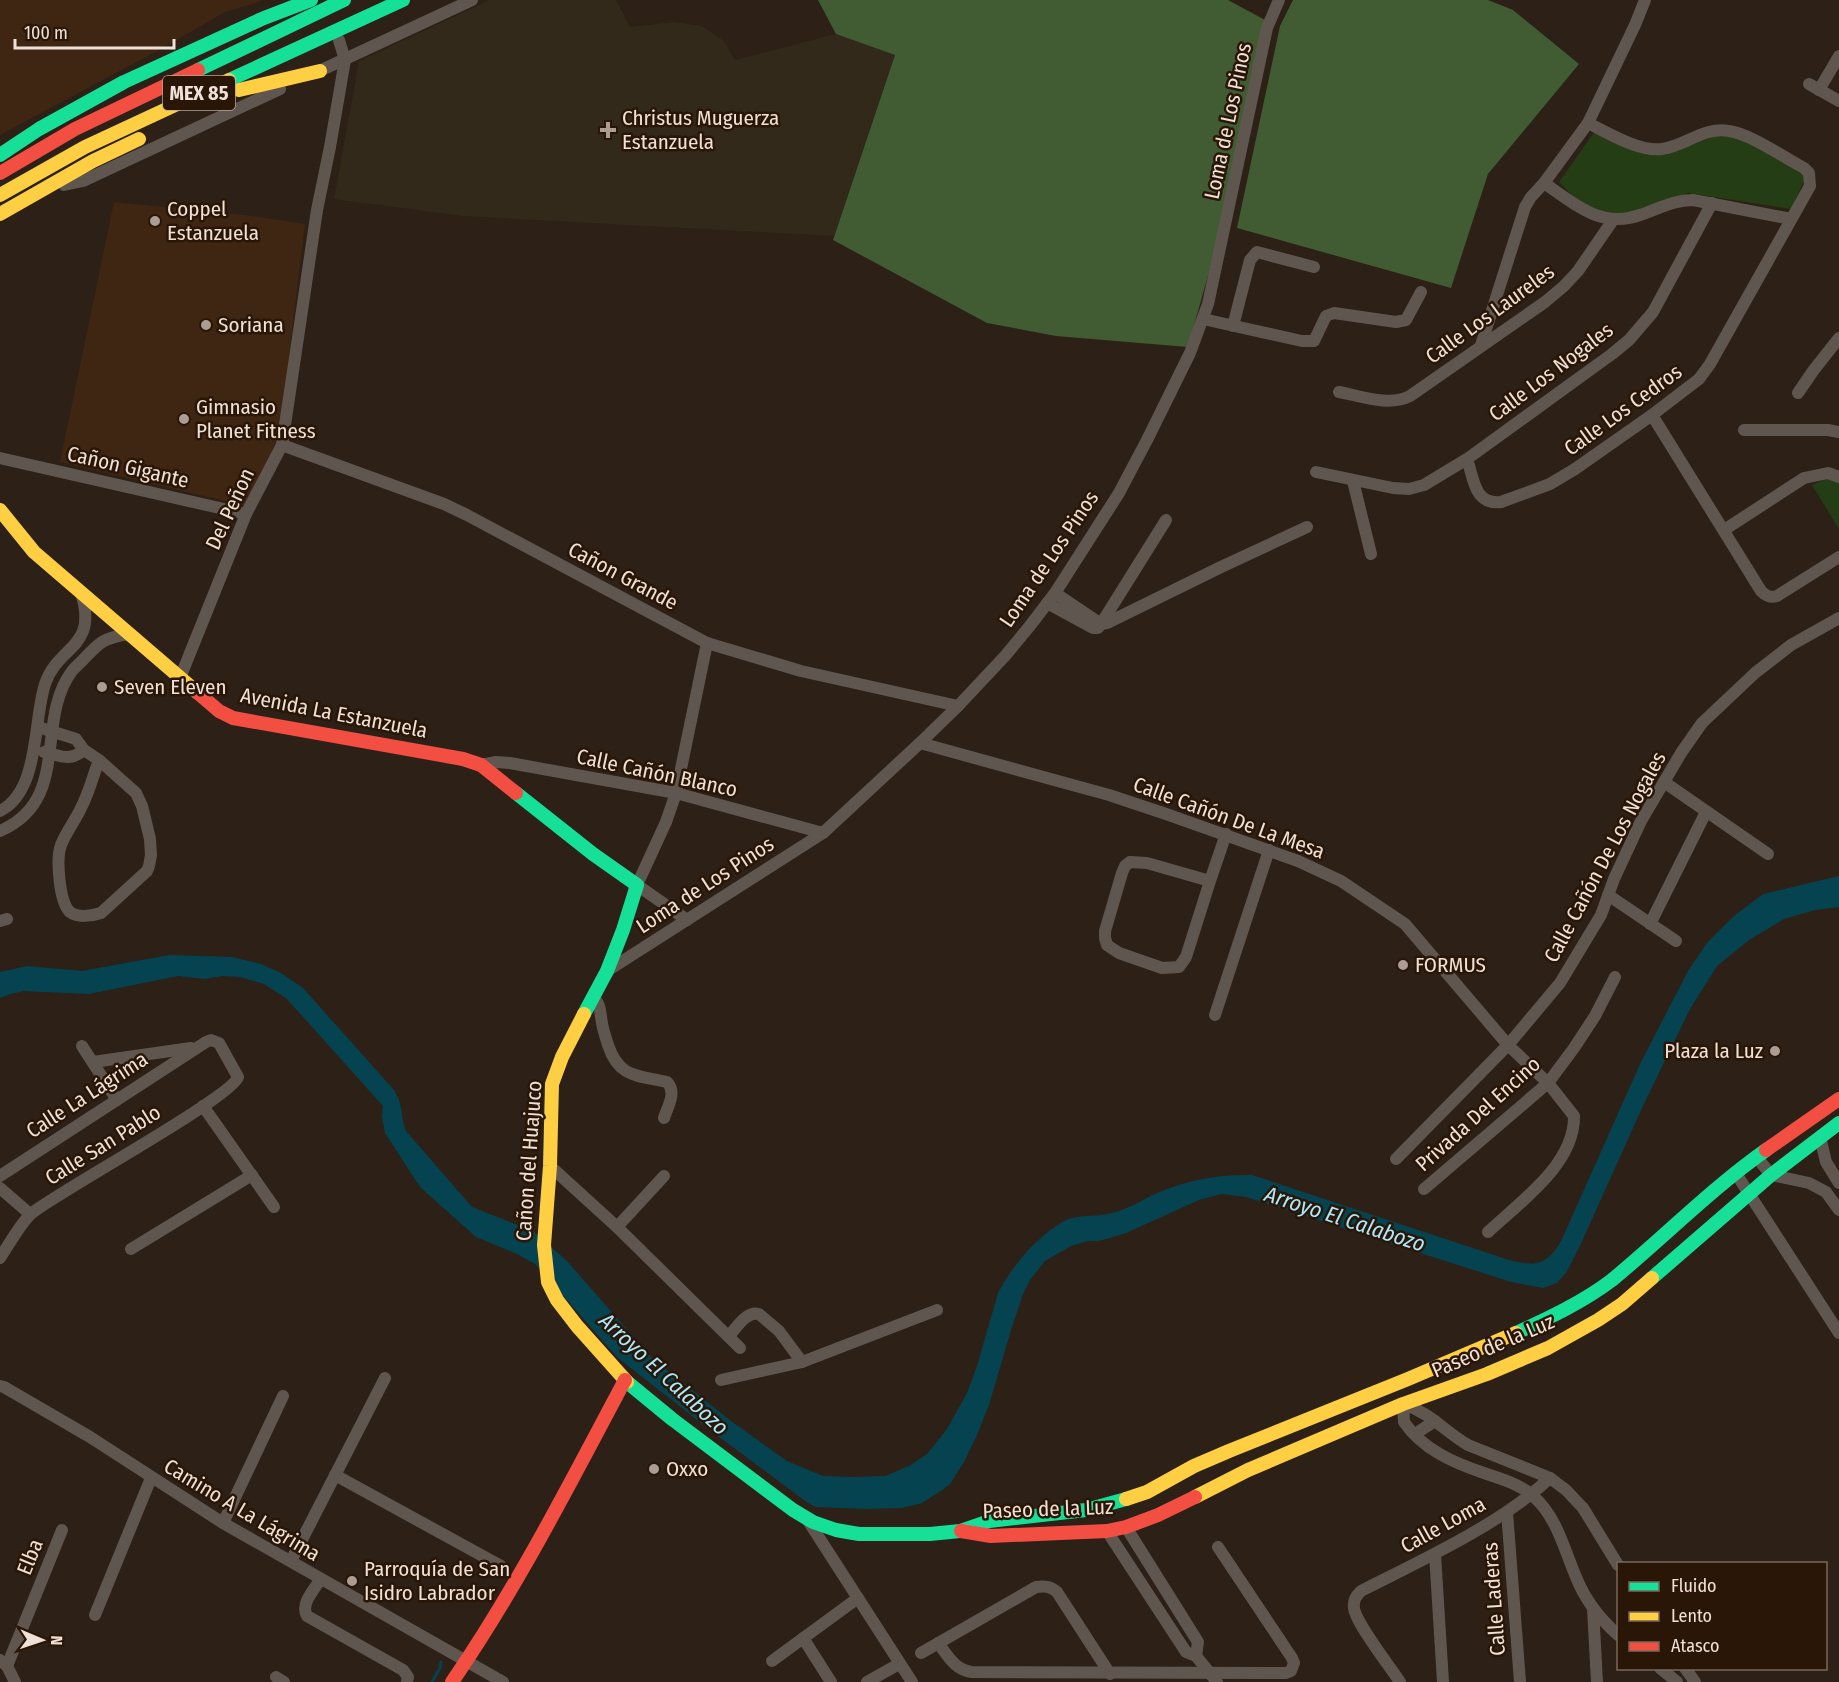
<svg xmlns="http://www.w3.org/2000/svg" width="1839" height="1682" viewBox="0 0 1839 1682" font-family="'Fira Sans Condensed',sans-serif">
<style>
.built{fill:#3f2613}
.medical{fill:#33291a}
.green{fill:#243d14}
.forest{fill:#415c32}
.water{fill:#064350}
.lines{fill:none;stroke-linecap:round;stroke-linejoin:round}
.stream{stroke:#064350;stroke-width:3}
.street{stroke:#605650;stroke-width:12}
.fast{stroke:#16e098;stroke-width:14}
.slow{stroke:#ffcf43;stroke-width:14}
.jam{stroke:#f24e42;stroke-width:14}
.poi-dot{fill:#ab9d94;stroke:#2a1606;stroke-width:2}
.labels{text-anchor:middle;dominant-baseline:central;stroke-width:5;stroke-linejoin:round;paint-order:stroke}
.shield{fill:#2a1606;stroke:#b4a498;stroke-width:1.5}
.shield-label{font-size:20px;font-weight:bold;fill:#efe1d7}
.poi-label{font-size:21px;fill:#efe1d7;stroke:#2a1606;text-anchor:start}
.street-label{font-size:21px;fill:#efe1d7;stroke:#2a1606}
.water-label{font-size:22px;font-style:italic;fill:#ace9fc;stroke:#2a1606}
</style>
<rect width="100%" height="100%" fill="#2c2017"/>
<g class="built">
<path d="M0,0H265L225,12L161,49L0,135Z"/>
<path d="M114,202L245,215L305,224L279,437L246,506L60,462Z"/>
</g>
<path class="medical" d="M490,0H616L630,27L674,22L702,26L724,41L735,60L836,34L895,55L834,236L463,216L334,199L359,61Z"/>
<g class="green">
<path d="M1595,131L1634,150L1666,155L1722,133L1740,138L1782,161L1806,177L1791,209L1688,193L1629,213H1604L1579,202L1559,182Z"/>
<path d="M1826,479L1839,482V529L1812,485Z"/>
</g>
<g class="forest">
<path d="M818,0H1228L1265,20L1209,272L1188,347L1056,336L987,323L833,240L895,55L836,34Z"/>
<path d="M1293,0H1488L1513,10L1579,64L1488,174L1451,288L1237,228L1280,26Z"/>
</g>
<path class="water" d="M1839,876V907L1815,910L1784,919L1749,940L1717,966L1690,1009L1642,1108L1579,1248L1566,1273L1557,1283L1543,1288L1511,1282L1246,1197L1222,1194L1199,1200L1126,1233L1099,1241H1088L1071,1246L1045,1261L1030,1280L1023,1294L1011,1330L989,1405L977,1435L964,1462L950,1484L941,1491L922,1503L902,1508L867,1509L816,1507L808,1503L715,1434L618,1358L535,1264L517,1254L476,1237L420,1187L385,1133L382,1117L383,1106L286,998L264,984L240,977L222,976L205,979L178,976L89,994L23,991L11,994L0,998V972L27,966L82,971L169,955L232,957L261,964L281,973L303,988L394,1090C404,1106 400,1115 406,1131L472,1207L533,1231L566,1260L651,1357L731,1421L787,1461L823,1476L851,1477L885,1476L909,1466L927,1454L947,1429L967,1393L977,1366L998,1293C1012,1266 1036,1238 1062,1222C1078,1213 1095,1218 1112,1213C1129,1209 1145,1198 1162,1191C1191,1179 1221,1174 1252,1175L1509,1260C1536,1267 1548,1265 1562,1239L1641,1062L1688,971L1707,943L1734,916L1763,894Z"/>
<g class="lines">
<path class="stream" d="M432,1682L440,1668L441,1662"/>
<g class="street">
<path d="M315,73L472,0"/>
<path d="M1809,84L1839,101"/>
<path d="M1819,90L1839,56"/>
<path d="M1544,183C1575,204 1600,229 1640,215C1658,209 1673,200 1693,200L1791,219"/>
<path d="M64,185L83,181L280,89"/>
<path d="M1203,319L1302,341H1314L1326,316L1334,313L1396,322L1406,320L1421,292"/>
<path d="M1233,326L1250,260L1257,252L1314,267"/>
<path d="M1481,345L1525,207L1531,197L1544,183L1588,123L1635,25L1645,0"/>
<path d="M1339,392C1361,396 1389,407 1410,396L1545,302L1564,286L1578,271L1613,220"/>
<path d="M1798,393L1813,371L1839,338"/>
<path d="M1652,415L1761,591C1766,596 1770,598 1777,596L1839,557"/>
<path d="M1744,430H1828L1839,432"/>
<path d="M282,445L444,504L467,515L707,643L801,671L958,706"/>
<path d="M0,458L246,514"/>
<path d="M1467,459C1474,479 1474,505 1501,502L1550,484L1575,469L1652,415L1699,379L1710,364L1810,186L1809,173L1804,168C1783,157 1751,134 1729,131C1705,126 1685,146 1662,149C1639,152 1608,133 1588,123"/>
<path d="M1316,472L1393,488L1409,489L1424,485L1467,459L1612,354L1629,340L1653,312L1712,203"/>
<path d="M1353,481L1371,554"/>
<path d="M1724,530L1804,478L1828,473L1839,477"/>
<path d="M1055,593L1101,624"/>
<path d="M1047,603L1093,628H1098L1101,624L1107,623L1221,567L1307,527"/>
<path d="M1101,624L1166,520"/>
<path d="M180,678L246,514L282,445L317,210L330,147L345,60L339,40"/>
<path d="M38,727L76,739L84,750L99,760L136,793L142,806L150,839L151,855L149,866L147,871L101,913C92,916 77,918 70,912C59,902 56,858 61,845C66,832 75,821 81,808C89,793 93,776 99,760"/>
<path d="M920,743L1109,795L1166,814L1298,861L1341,881L1405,924L1508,1045L1548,1083L1574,1116C1575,1164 1520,1202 1488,1232"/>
<path d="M44,752C61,756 69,762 84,750"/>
<path d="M481,765L496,762L510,763L676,793L823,833"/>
<path d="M1664,782L1768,854"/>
<path d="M0,811C40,791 33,721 45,684C58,645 97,649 82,596"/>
<path d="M0,831C72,800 34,722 72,671C75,667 79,664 82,661C100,642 101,639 128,634"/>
<path d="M1210,881L1147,863L1130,862L1125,866L1122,873L1105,931V938L1107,945L1119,953L1162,968L1179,967L1186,957L1210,881L1226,834"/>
<path d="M1608,895L1676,941"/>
<path d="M687,920L637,885L666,822L676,793L707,643"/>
<path d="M0,921L7,919"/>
<path d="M1650,924L1706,812"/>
<path d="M607,971L823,833L920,743L958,706L1005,656L1029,627L1055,593L1119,493L1147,440L1190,353L1208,304L1267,28L1279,0"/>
<path d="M593,997C601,1004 600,1013 602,1023C603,1030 606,1038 608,1045C619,1078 637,1075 667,1082C677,1092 668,1106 664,1118"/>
<path d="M1215,1015L1269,850"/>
<path d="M82,1046L117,1100"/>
<path d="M93,1062L191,1048"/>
<path d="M203,1106L274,1207"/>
<path d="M1820,1137L1826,1162L1839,1183"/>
<path d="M1756,1156L1771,1175L1809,1183L1826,1192L1839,1210"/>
<path d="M1396,1159L1508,1045L1560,983L1601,915L1614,879L1641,821L1681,753L1702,723L1755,673L1791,645L1839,618"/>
<path d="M550,1166L617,1227L740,1348"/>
<path d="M1735,1172L1839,1333"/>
<path d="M0,1176L206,1042L211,1040L219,1043L238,1077C232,1097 61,1190 32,1213C22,1221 8,1246 0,1258"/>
<path d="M0,1188L30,1214"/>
<path d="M1424,1189L1548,1083L1574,1048L1595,1016L1615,977"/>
<path d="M617,1227L664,1176"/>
<path d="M131,1249L252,1175"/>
<path d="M729,1336C737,1327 746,1311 759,1314L779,1331L802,1362"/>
<path d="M721,1380L802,1362L937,1310"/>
<path d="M0,1386L4,1387L90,1437L223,1523L503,1682"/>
<path d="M1415,1434L1435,1421"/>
<path d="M335,1475L501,1566"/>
<path d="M1507,1512L1520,1682"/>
<path d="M807,1519L912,1682"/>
<path d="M223,1523L283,1396"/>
<path d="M1126,1527L1198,1642L1196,1656"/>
<path d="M1107,1531L1186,1652L1196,1656L1217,1682"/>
<path d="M1435,1554L1443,1682"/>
<path d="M291,1561L385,1378"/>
<path d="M1618,1565L1583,1508L1566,1490L1550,1478L1468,1445C1444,1431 1431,1413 1403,1404L1404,1422C1422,1449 1454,1463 1484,1473C1501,1479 1520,1484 1533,1496C1557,1517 1564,1549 1576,1577C1585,1600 1600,1619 1618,1635"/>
<path d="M320,1580C314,1590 300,1604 307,1616L403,1670L408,1677L407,1682"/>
<path d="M1593,1609L1597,1682"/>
<path d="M95,1615L151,1478"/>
<path d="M803,1638L831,1682"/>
<path d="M938,1643C948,1656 955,1670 972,1672L1286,1673L1291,1671L1294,1663L1292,1658L1218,1547"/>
<path d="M921,1653L1036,1587C1045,1586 1050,1586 1057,1592L1110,1674"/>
<path d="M0,1660L7,1666L15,1682"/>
<path d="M772,1661L858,1598"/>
<path d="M7,1666L62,1530"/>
<path d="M1660,1668L1677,1682"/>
<path d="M1685,1668L1695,1682"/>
<path d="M276,1677L284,1682"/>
<path d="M867,1682L899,1664"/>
<path d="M1400,1682C1391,1668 1355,1622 1354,1608C1353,1600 1356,1596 1361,1591C1424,1559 1499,1525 1550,1478"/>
</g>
<g class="fast">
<path d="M198,70L344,0"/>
<path d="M229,80L403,0"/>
<path d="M0,155L39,129L124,82L264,18L311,0"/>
<path d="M516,793L593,854L637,885L623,930L607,971L584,1014"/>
<path d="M1652,1278L1771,1175L1839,1123"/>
<path d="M1516,1333C1549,1318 1583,1302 1612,1280C1664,1237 1711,1189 1766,1150"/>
<path d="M627,1382L672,1419L793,1510L813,1522L836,1530L859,1534H930L960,1531L989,1521L1086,1510L1126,1499"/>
</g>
<g class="slow">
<path d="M239,90L320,71"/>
<path d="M0,195L85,147L229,80"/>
<path d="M0,214L93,161L139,139"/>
<path d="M0,510L34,552L198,693"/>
<path d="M584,1014L562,1057L552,1084L550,1166L544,1245L548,1282L557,1300L577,1326L627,1382"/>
<path d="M1195,1497L1248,1470L1403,1404L1487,1374L1548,1348L1598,1320L1622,1304L1652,1278"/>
<path d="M1126,1499L1147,1492L1194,1466L1229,1451L1408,1379L1516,1333"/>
</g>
<g class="jam">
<path d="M0,173L75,129L198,70"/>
<path d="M198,693L219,711L233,718L463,759L481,765L516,793"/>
<path d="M1766,1150L1839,1099"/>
<path d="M961,1531L991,1536L1107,1531L1126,1527L1158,1515L1195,1497"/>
<path d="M452,1682C518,1586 570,1483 625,1380"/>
</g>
</g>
<g class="poi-dot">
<path d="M605 121h6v6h6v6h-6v6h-6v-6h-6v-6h6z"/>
<circle cx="155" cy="221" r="6"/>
<circle cx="206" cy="325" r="6"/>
<circle cx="184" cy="419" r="6"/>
<circle cx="102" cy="687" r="6"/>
<circle cx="1403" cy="965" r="6"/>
<circle cx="1775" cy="1051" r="6"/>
<circle cx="654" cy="1469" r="6"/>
<circle cx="352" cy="1581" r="6"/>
</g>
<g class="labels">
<rect class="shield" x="163" y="76" width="72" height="34" rx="4.5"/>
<g class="shield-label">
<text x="199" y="93">MEX 85</text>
</g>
<g class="poi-label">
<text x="622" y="118">Christus Muguerza<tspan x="622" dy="24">Estanzuela</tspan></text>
<text x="167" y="209">Coppel<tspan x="167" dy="24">Estanzuela</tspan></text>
<text x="218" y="325">Soriana</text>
<text x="196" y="407">Gimnasio<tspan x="196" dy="24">Planet Fitness</tspan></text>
<text x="114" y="687">Seven Eleven</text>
<text x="1415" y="965">FORMUS</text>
<text x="1763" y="1051" text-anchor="end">Plaza la Luz</text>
<text x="666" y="1469">Oxxo</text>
<text x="364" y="1569">Parroquía de San<tspan x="364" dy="24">Isidro Labrador</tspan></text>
</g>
<g class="street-label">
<text transform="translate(1228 121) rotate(-78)">Loma de Los Pinos</text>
<text transform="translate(1490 314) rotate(-36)">Calle Los Laureles</text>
<text transform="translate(1551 372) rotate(-37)">Calle Los Nogales</text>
<text transform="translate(1623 410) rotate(-36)">Calle Los Cedros</text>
<text transform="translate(128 467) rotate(13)">Cañon Gigante</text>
<text transform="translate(230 509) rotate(-65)">Del Peñon</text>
<text transform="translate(1049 559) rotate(-56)">Loma de Los Pinos</text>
<text transform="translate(623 576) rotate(28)">Cañon Grande</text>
<text transform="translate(334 713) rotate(11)">Avenida La Estanzuela</text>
<text transform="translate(657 773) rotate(12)">Calle Cañón Blanco</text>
<text transform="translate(1229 818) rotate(20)">Calle Cañón De La Mesa</text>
<text transform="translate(1605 857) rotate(-62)">Calle Cañón De Los Nogales</text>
<text transform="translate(705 885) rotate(-33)">Loma de Los Pinos</text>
<text transform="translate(87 1095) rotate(-33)">Calle La Lágrima</text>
<text transform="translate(1478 1114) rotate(-42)">Privada Del Encino</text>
<text transform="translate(103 1145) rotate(-32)">Calle San Pablo</text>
<text transform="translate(529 1161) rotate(-86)">Cañon del Huajuco</text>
<text transform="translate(1493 1346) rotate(-23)">Paseo de la Luz</text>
<text transform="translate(1048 1509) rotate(-2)">Paseo de la Luz</text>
<text transform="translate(242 1510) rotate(31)">Camino A La Lágrima</text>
<text transform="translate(1443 1525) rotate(-29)">Calle Loma</text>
<text transform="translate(30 1557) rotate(-68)">Elba</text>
<text transform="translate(1494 1599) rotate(-94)">Calle Laderas</text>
</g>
<g class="water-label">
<text transform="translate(1345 1219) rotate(18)">Arroyo El Calabozo</text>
<text transform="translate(664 1374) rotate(43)">Arroyo El Calabozo</text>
</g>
</g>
<rect x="1617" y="1562" width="210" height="108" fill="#2a1606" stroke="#79675a" stroke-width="1.5"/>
<rect x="1629" y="1582" width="30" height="9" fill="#16e098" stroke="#79675a" stroke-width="1.5"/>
<text x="1671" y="1592" font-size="18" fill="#efe1d7">Fluido</text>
<rect x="1629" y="1612" width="30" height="9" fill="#ffcf43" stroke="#79675a" stroke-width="1.5"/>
<text x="1671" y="1622" font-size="18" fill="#efe1d7">Lento</text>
<rect x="1629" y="1642" width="30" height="9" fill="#f24e42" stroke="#79675a" stroke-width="1.5"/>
<text x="1671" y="1652" font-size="18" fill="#efe1d7">Atasco</text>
<g transform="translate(42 1640) rotate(92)" stroke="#2a1606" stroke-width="4.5" paint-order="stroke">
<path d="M0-4.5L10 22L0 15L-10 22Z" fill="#efe1d7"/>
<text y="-9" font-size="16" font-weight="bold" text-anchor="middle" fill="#efe1d7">N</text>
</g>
<path d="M15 39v9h159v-9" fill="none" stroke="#efe1d7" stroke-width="3"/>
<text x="24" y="39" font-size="18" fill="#efe1d7" stroke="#2a1606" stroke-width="4.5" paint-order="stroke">100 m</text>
</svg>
